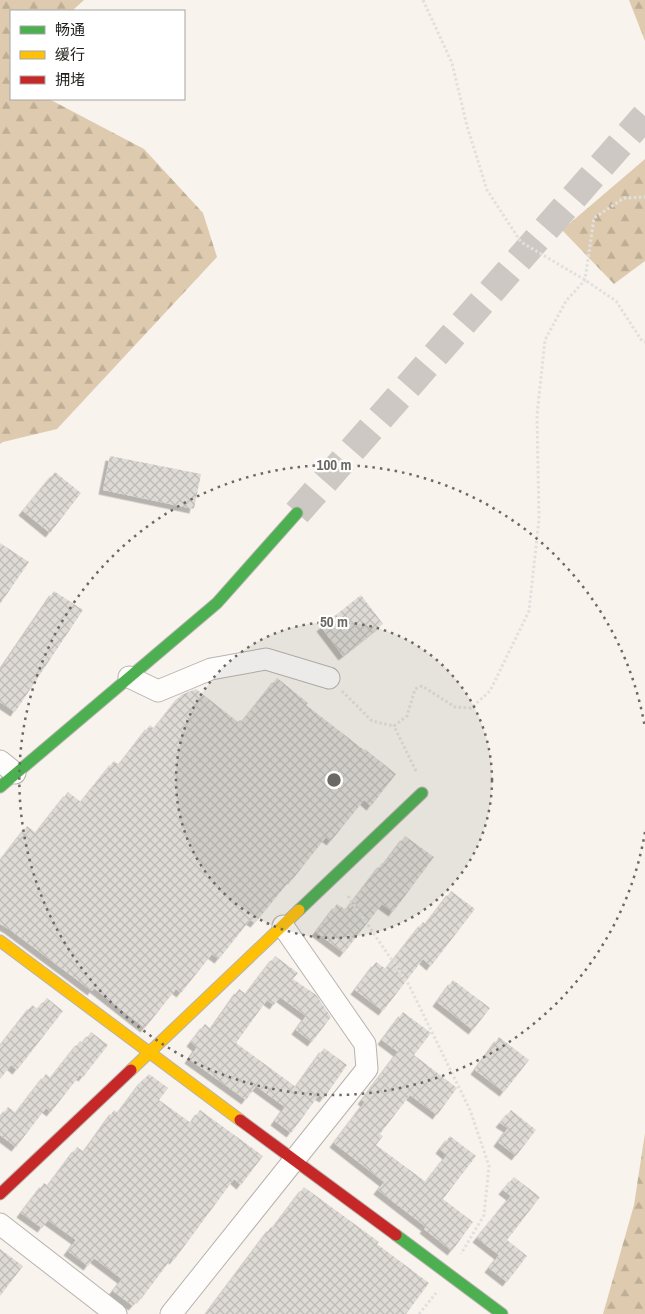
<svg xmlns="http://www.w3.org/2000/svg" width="645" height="1314" viewBox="0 0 645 1314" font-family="'Archivo Narrow','Noto Sans SC',sans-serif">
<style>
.forest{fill:url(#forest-firs)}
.building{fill:url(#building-cross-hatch);filter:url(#shadow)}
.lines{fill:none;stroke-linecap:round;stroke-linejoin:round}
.secondary-tunnel{stroke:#cdc8c3;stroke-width:28;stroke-dasharray:28 14;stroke-linecap:butt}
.street-casing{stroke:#b7b3af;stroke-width:23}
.fast-casing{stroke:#b7b3af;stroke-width:13}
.slow-casing{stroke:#b7b3af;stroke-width:13}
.jam-casing{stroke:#b7b3af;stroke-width:13}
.path{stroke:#e1e0df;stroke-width:3;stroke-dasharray:2.5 2.5;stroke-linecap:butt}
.street{stroke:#fefdfc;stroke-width:21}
.fast{stroke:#4caf50;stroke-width:11}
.slow{stroke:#ffc107;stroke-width:11}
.jam{stroke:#c62828;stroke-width:11}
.ring{fill:none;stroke:#6c6964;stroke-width:2.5;stroke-dasharray:2.5 5}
.centre{fill:#6c6964;stroke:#fff;stroke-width:2.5}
.ring-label{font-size:15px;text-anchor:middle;font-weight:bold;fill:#6c6964;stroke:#fff;stroke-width:4.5;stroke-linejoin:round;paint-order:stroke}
</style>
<defs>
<pattern id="forest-firs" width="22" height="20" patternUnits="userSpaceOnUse" patternTransform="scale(1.25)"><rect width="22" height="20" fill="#decbaf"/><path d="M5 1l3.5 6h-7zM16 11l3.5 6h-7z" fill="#beae96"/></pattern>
<pattern id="building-cross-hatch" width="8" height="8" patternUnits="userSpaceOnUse" patternTransform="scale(1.25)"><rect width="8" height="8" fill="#dedad6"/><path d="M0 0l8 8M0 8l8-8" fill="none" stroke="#bebbb7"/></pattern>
<filter id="shadow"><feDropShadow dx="-4.5" dy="4.5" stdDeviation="0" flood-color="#0004"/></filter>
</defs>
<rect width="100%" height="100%" fill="#f8f3ed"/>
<g class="forest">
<path d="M0,0H84L72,11H11V99H49L144,149L203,213L217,257L57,429L3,442L0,444Z"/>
<path d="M629,0H645V41Z"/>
<path d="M645,159V261L614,284L562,230Z"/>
<path d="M645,1133V1314H603L634,1205Z"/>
</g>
<g class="building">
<path d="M110,456L201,474L194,509L103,490Z"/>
<path d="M55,472L81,493L50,533L23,511Z"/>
<path d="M0,543L29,562L0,604Z"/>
<path d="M54,591L83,610L15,712L0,702V670Z"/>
<path d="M361,595L383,624L343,656L321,627Z"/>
<path d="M277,678L308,703L306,705L364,750L365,749L396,774L371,806L364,800L331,841L326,837L292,880L291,879L255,923L250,920L219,959L212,954L181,993L176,989L145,1028L94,988L92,991L9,929L0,924V861L27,826L36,833L68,792L81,802L114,761L119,765L150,725L154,729L181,695L196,689L238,722L240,720L242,722Z"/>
<path d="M405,836L434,857L393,912L382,904L344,953L316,932L337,904L346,910L382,863L384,864Z"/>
<path d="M451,891L475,909L431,966L423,959L383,1011L355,990L376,962L386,969L423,922L426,924Z"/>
<path d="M275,956L298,973L293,979L316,995L331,1017L312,1042L296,1030L306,1016L280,997L274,1005L267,1000L236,1043L296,1087L324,1048L347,1065L324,1098L319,1095L291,1133L275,1121L285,1107L256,1086L246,1100L189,1059L197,1047L191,1042L205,1024L211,1029L239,989L246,994Z"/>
<path d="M453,980L490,1008L473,1030L437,1002Z"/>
<path d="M47,998L63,1011L17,1070L11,1065L0,1079V1046L32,1005L38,1009Z"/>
<path d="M403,1012L431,1033L414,1055L457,1088L437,1115L410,1095L380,1134L383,1136L376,1145L426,1182L447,1155L440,1149L450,1136L476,1156L443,1199L473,1222L452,1251L424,1229L426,1227L378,1190L384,1182L334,1143L365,1102L362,1100L398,1052L382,1040Z"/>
<path d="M91,1032L108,1045L83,1077L80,1075L51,1112L46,1108L16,1147L0,1135V1118L8,1107L16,1113L46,1074L51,1078L80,1041L83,1043Z"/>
<path d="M499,1037L529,1060L504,1092L475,1070Z"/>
<path d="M149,1074L168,1088L159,1100L191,1123L200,1110L263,1156L241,1185L234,1179L174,1260L172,1258L141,1299L140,1298L133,1306L113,1291L122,1279L94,1258L88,1266L68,1251L76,1240L48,1220L42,1228L21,1213L44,1183L48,1186L77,1147L84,1152L114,1110L118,1113L142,1081Z"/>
<path d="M511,1110L536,1130L516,1156L498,1142L508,1128L500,1123Z"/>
<path d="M514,1177L540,1197L507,1240L527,1256L507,1282L489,1268L499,1255L477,1238L511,1196L503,1190Z"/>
<path d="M304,1187L379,1242L377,1244L429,1283L406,1314H206L271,1227L273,1228Z"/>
<path d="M0,1249L23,1266L0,1296Z"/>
</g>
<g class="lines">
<path class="secondary-tunnel" d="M297,513L645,116"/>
<g class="street-casing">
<g id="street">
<path d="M129,677L158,691L211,669L266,659L329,678"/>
<path d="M0,761L15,773"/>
<path d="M0,1224L116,1314"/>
<path d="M171,1314L367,1069L365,1044L283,926"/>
</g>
</g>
<g class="fast-casing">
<g id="fast">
<path d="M0,787L217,603L297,513"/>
<path d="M299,910L422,793"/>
<path d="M396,1235L502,1314"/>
</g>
</g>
<g class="slow-casing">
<g id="slow">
<path d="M0,941L240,1120"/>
<path d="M131,1070L299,910"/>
</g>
</g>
<g class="jam-casing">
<g id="jam">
<path d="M240,1120L396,1235"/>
<path d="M0,1194L131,1070"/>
</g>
</g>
<g class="path">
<path d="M423,0L452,63L467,126L487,190L521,242L585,280L616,301L642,341L645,342"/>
<path d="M342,691L372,721L394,726"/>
<path d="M416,771L394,726L407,716L415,689L422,686L455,707L471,708L490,691L529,611L539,519L537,415L545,340L566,301L585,280L594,218L624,198L645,197"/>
<path d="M348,896L409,985L470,1110L489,1166L484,1215L461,1254"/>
<path d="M419,1314L436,1293"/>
</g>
<use href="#street" class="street"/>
<use href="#fast" class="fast"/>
<use href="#slow" class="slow"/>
<use href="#jam" class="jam"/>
</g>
<circle cx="334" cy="780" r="158" fill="#6c6964" fill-opacity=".12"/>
<g class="ring">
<circle cx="334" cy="780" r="158"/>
<path d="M645 832A315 315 0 1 1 645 728"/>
</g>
<circle cx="334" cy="780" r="8" class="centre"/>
<g class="ring-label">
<text x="334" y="470">100 m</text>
<text x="334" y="627">50 m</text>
</g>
<rect x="10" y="10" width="175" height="90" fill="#ffffff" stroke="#a6a5a3"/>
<rect x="20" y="26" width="25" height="8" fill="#4caf50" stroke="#a6a5a3"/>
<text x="55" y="35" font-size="15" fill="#201e1a">畅通</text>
<rect x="20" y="51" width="25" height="8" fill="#ffc107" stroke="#a6a5a3"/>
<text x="55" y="60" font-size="15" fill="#201e1a">缓行</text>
<rect x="20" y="76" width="25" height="8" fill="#c62828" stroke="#a6a5a3"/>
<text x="55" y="85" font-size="15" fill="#201e1a">拥堵</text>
</svg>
